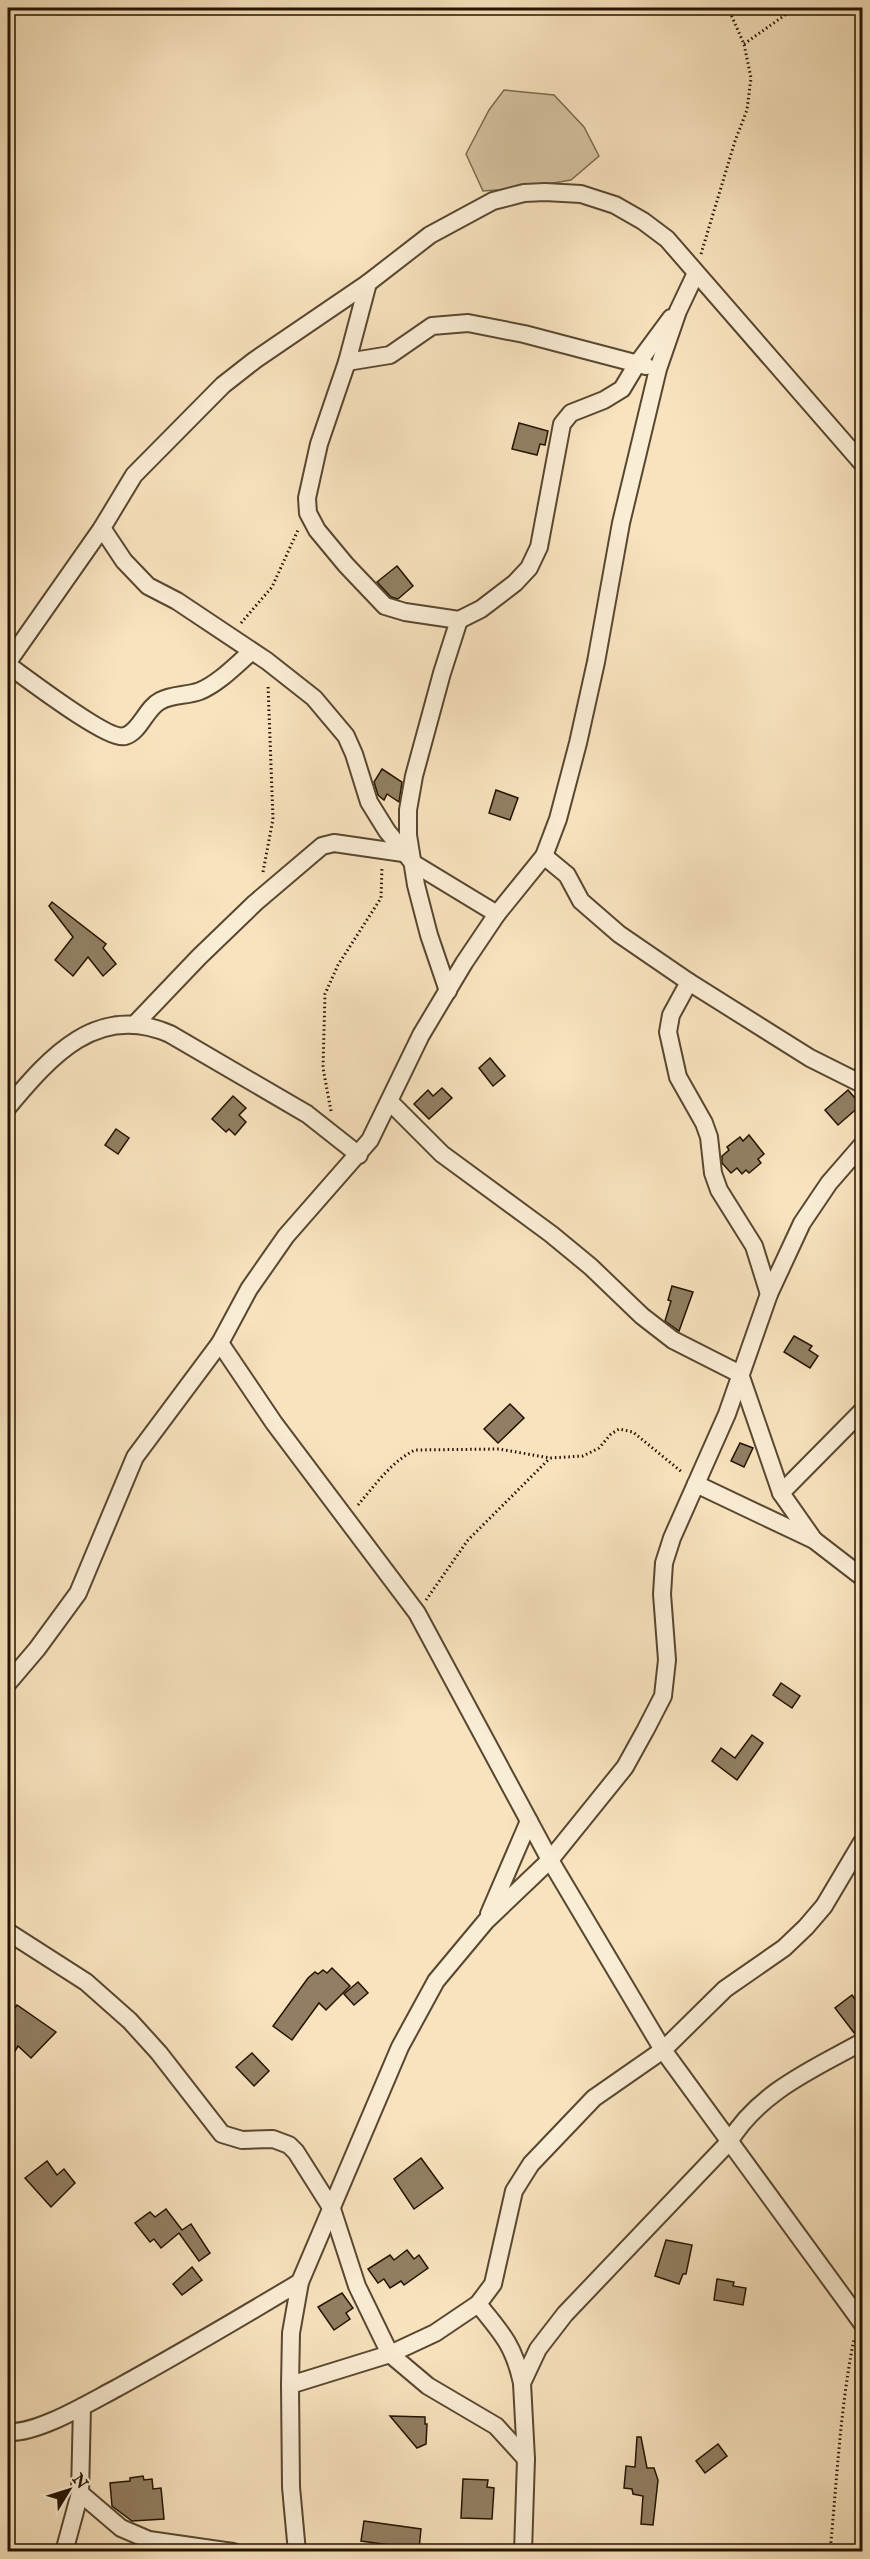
<svg xmlns="http://www.w3.org/2000/svg" width="870" height="2559" viewBox="0 0 870 2559" font-family="'IM FELL English',serif">
<style>
.green{fill:#d4c09e;stroke:#7c6a4f;stroke-width:1.5}
.building{fill:#927f63;stroke:#231300;stroke-width:1.5}
.lines{fill:none;stroke-linecap:round;stroke-linejoin:round}
.street-casing{stroke:#584730;stroke-width:20}
.path{stroke:#231300;stroke-width:3;stroke-dasharray:1.5 3;stroke-linecap:butt}
.street{stroke:#faedd5;stroke-width:16}
</style>
<rect width="100%" height="100%" fill="#f8e3be"/>
<filter id="stains"><feTurbulence type="fractalNoise" baseFrequency=".00333" numOctaves="4"/><feColorMatrix values="0 0 0 0 .2 0 0 0 0 .09 0 0 0 0 .02 0 0 0 .5 -.17"/></filter>
<radialGradient id="worn" r=".72"><stop offset=".6" stop-color="#630" stop-opacity="0"/><stop offset="1" stop-color="#630" stop-opacity=".3"/></radialGradient>
<path class="green" d="M504,90L554,95L584,127L599,156L571,180L523,188L483,191L466,154L489,110Z"/>
<g class="building">
<path d="M519,423L548,431L545,445L540,444L537,455L512,449Z"/>
<path d="M397,566L413,586L398,599L391,597L377,582Z"/>
<path d="M382,769L402,782L399,802L387,794L384,800L378,795L374,782Z"/>
<path d="M496,790L518,798L510,820L489,813Z"/>
<path d="M52,902L106,944L103,948L116,964L103,976L88,957L73,976L55,960L73,937L49,906Z"/>
<path d="M490,1058L505,1076L493,1086L479,1068Z"/>
<path d="M442,1088L452,1098L429,1119L414,1104L428,1090L433,1096Z"/>
<path d="M848,1090L861,1105L838,1125L825,1110Z"/>
<path d="M233,1096L246,1108L239,1115L246,1122L235,1135L229,1129L226,1132L212,1119Z"/>
<path d="M116,1129L129,1138L118,1154L105,1145Z"/>
<path d="M749,1135L764,1154L758,1159L761,1163L749,1173L746,1170L742,1174L737,1168L731,1173L722,1163V1156L729,1150L727,1147L740,1137L743,1141Z"/>
<path d="M672,1286L693,1292L679,1331L665,1321L671,1301L668,1300Z"/>
<path d="M794,1336L812,1346L809,1350L818,1356L810,1368L784,1352Z"/>
<path d="M510,1404L524,1418L498,1443L484,1429Z"/>
<path d="M740,1443L753,1448L744,1467L731,1461Z"/>
<path d="M781,1683L800,1696L792,1708L773,1695Z"/>
<path d="M752,1735L763,1743L737,1780L712,1761L721,1748L735,1758Z"/>
<path d="M332,1968L350,1986L326,2010L319,2003L292,2040L273,2026L308,1978L315,1972L318,1974L323,1970L327,1973Z"/>
<path d="M358,1982L368,1993L354,2005L344,1994Z"/>
<path d="M852,1995L862,2009V2032L855,2034L835,2008Z"/>
<path d="M8,2005L14,2009L17,2005L56,2032L31,2058L18,2046L8,2063Z"/>
<path d="M252,2053L269,2071L254,2086L236,2067Z"/>
<path d="M421,2158L443,2188L414,2209L394,2179Z"/>
<path d="M47,2161L57,2175L64,2169L75,2183L51,2207L25,2178Z"/>
<path d="M166,2209L182,2230L191,2224L210,2253L199,2261L179,2233L161,2248L154,2239L150,2242L135,2223L150,2212L155,2217Z"/>
<path d="M666,2240L692,2245L686,2274H683L679,2284L655,2276Z"/>
<path d="M407,2250L414,2259L419,2255L428,2268L404,2285L401,2281L390,2288L384,2279L378,2283L368,2269L390,2255L394,2260Z"/>
<path d="M192,2267L202,2280L182,2295L173,2284Z"/>
<path d="M717,2279L734,2282L733,2286L746,2288L743,2305L714,2300Z"/>
<path d="M342,2293L353,2308L346,2313L350,2319L334,2330L318,2307Z"/>
<path d="M390,2416L425,2417V2424H427L426,2444L417,2448Z"/>
<path d="M637,2437H641L647,2468H654L658,2480L653,2525L641,2524L643,2496L633,2494L632,2489L624,2488L626,2466L635,2467Z"/>
<path d="M718,2444L727,2456L705,2473L696,2461Z"/>
<path d="M143,2476L144,2480L152,2479L153,2489L161,2488L164,2519L132,2521L112,2506L110,2483L130,2481V2478Z"/>
<path d="M463,2479L488,2480L487,2487L494,2488L492,2519L461,2518Z"/>
<path d="M364,2521L421,2529L419,2549L361,2541Z"/>
</g>
<g class="lines">
<g class="street-casing">
<g id="street">
<path d="M368,283L347,362L319,444L307,498L308,513L317,530L346,565L385,606L405,612L459,620L481,609L515,583L529,568L539,547L562,424L571,413L604,400L622,389L637,364L671,318"/>
<path d="M347,362L390,355L432,326L468,323L524,334L646,366"/>
<path d="M102,528L124,561L148,586L177,601L267,661L314,698L346,736L354,754L369,802L387,831L413,863L497,914"/>
<path d="M8,662L102,528L134,475L223,385L255,360L368,283L430,235L493,201L524,193L545,192L581,194L615,205L643,221L667,239L862,463"/>
<path d="M8,665C25,677 108,741 125,736C140,732 146,708 160,701C172,694 187,696 200,691C219,683 236,665 251,652"/>
<path d="M544,856L567,875L581,901L619,934L689,982L810,1058L862,1084"/>
<path d="M689,982L671,1015L668,1032L678,1077L704,1123L709,1137L713,1173L719,1190L754,1246L769,1294"/>
<path d="M448,991L429,935L416,885L408,835V810L414,776L442,673L459,620"/>
<path d="M136,1023L199,957L255,903L322,846L334,843L403,853"/>
<path d="M390,1102L442,1154L551,1234L591,1267L642,1316L673,1340L740,1374L781,1493L814,1540"/>
<path d="M8,1107C50,1057 97,1002 170,1034L307,1114L359,1155"/>
<path d="M220,1343L274,1423L417,1613L550,1860L663,2050L862,2323"/>
<path d="M696,1484L814,1540L862,1577"/>
<path d="M781,1493L862,1411"/>
<path d="M8,1683L37,1649L78,1593L135,1457L220,1343L249,1289L286,1236L370,1140L421,1035L464,963L497,914L544,856L558,819L578,743L596,662L621,523L658,369L678,311L696,273"/>
<path d="M489,1914L529,1821"/>
<path d="M8,1932L86,1982L130,2021L159,2053L222,2134L242,2140L273,2139L289,2145L296,2152L332,2209L357,2286L390,2354L428,2386L496,2426L526,2459"/>
<path d="M478,2304C502,2333 514,2346 522,2383"/>
<path d="M290,2385L390,2354L435,2333L478,2304L493,2284L514,2191L531,2164L594,2098L663,2050L725,1989L784,1948L806,1927L824,1906L862,1842"/>
<path d="M8,2432C38,2434 90,2402 117,2388C179,2354 240,2318 300,2282"/>
<path d="M80,2493L121,2528L149,2540L233,2552"/>
<path d="M64,2552L80,2493L82,2407"/>
<path d="M297,2552L291,2487L290,2385L291,2333L300,2282L400,2047L436,1981L486,1921L550,1860L625,1767L646,1729L663,1696L667,1660L662,1594L664,1563L672,1538L727,1414L769,1294L802,1223L829,1183L862,1145"/>
<path d="M523,2552L526,2459L522,2383L538,2349L565,2314L729,2142C759,2092 813,2069 862,2042"/>
</g>
</g>
<g class="path">
<path d="M744,44L795,8"/>
<path d="M701,254L735,141L747,110L751,78L744,44L728,8"/>
<path d="M241,623L272,587L298,530"/>
<path d="M263,872L273,819L268,685"/>
<path d="M331,1111L323,1068L325,994L338,965L381,898L382,867"/>
<path d="M358,1505C375,1485 392,1461 415,1450L499,1449L550,1458L583,1456L599,1448L611,1434L619,1429L633,1432L683,1473"/>
<path d="M426,1600L468,1540L550,1458"/>
<path d="M830,2552C837,2480 840,2409 854,2339"/>
</g>
<use href="#street" class="street"/>
</g>
<rect width="870" height="2559" fill="none" stroke="#f8e3be" stroke-width="30"/>
<rect x="9" y="9" width="852" height="2541" fill="none" stroke="#231300" stroke-width="3"/>
<rect x="15" y="15" width="840" height="2529" fill="none" stroke="#231300" stroke-width="1.5"/>
<g transform="translate(69 2490) rotate(52)" stroke="#faedd5" stroke-width="4.5" paint-order="stroke">
<path d="M0-4.5L10 22L0 15L-10 22Z" fill="#231300"/>
<text y="-9" font-size="16" font-weight="bold" text-anchor="middle" fill="#231300">N</text>
</g>
<rect width="100%" height="100%" filter="url(#stains)"/>
<rect width="100%" height="100%" fill="url(#worn)"/>
</svg>
